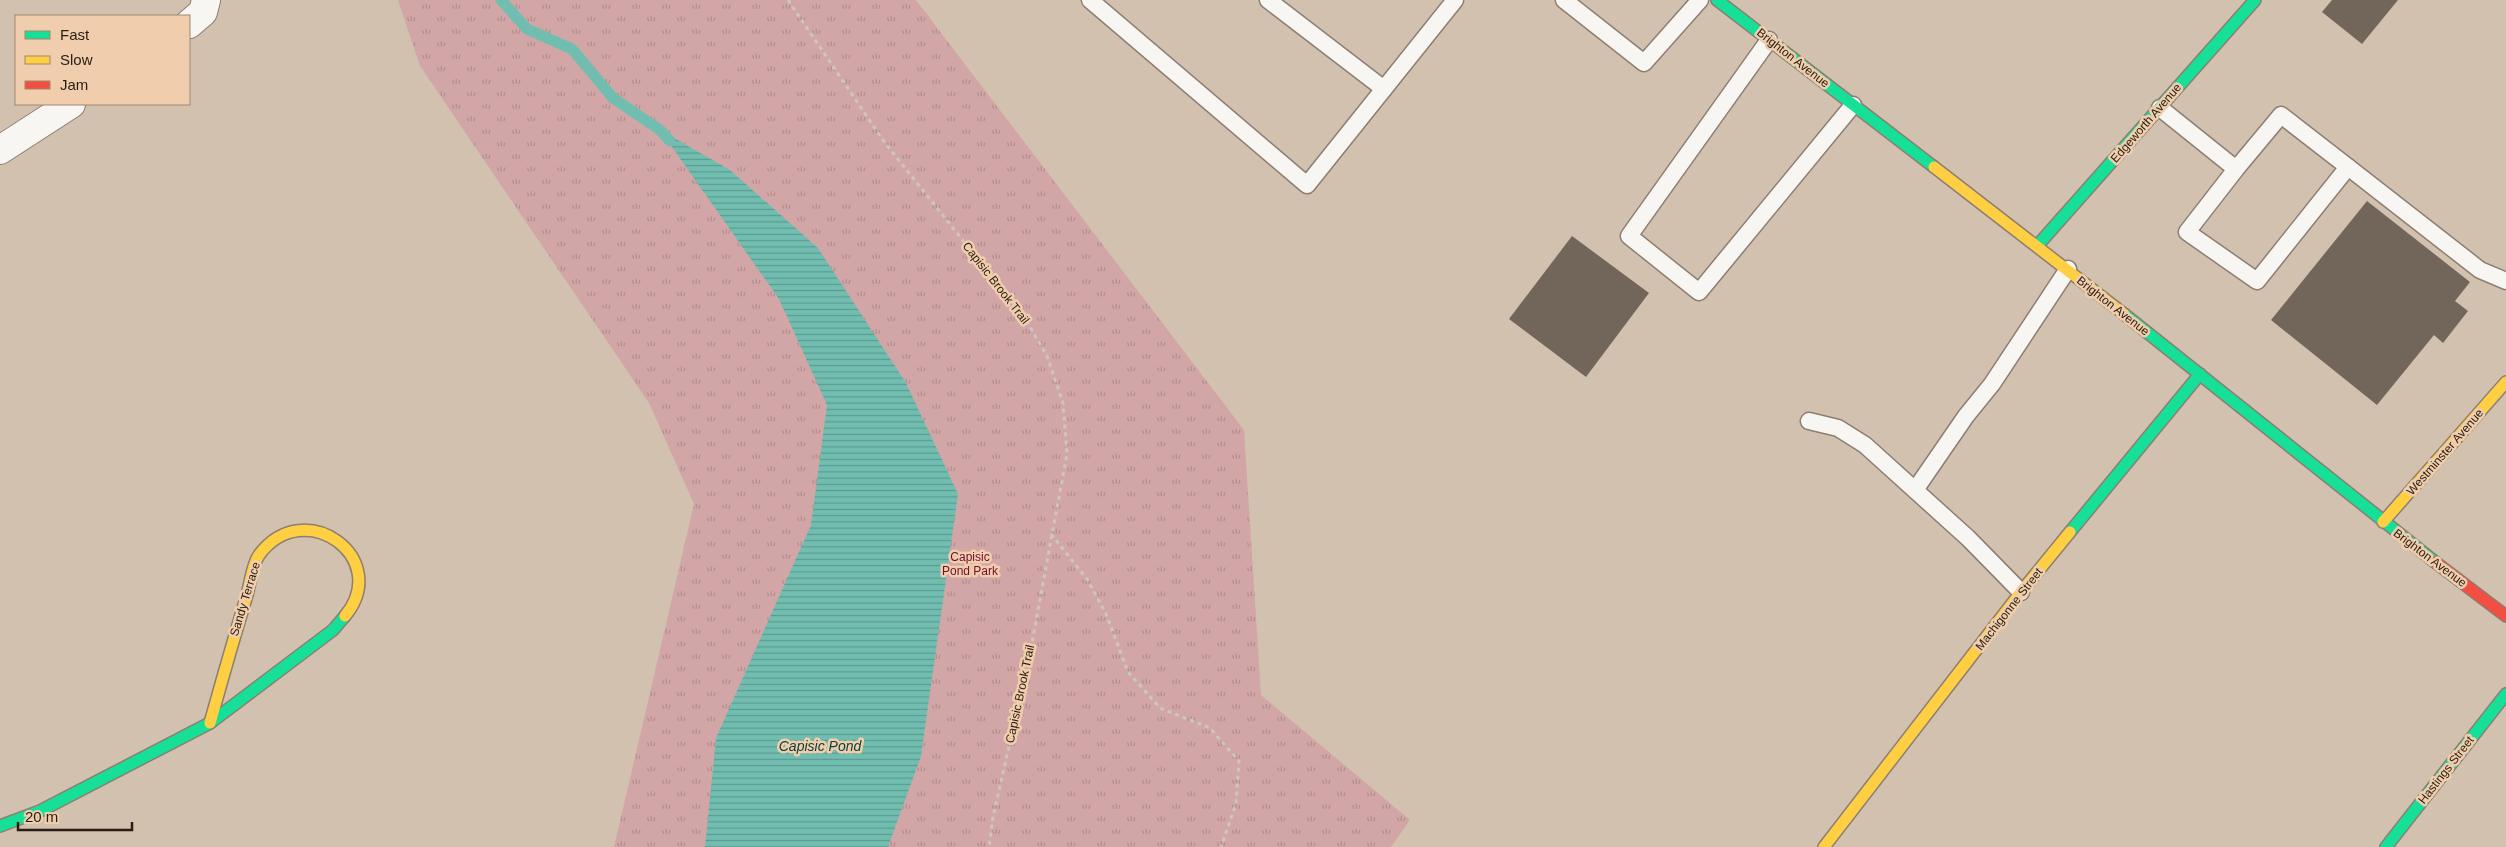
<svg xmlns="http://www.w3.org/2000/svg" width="2506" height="847" viewBox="0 0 2506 847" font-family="Arial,sans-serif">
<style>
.grass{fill:url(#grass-tufts)}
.water{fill:url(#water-rules)}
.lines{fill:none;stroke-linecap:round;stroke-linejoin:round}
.stream{stroke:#71beb1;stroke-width:11}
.building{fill:#72665a}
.lane-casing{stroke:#8c7e71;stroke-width:19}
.street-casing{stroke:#8c7e71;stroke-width:30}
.fast-casing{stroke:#8c7e71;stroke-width:14}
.slow-casing{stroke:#8c7e71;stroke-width:14}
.jam-casing{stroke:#8c7e71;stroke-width:14}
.path{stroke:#ccc6c1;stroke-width:3;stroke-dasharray:4 4;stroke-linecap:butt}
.lane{stroke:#f8f6f3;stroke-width:16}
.street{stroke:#f8f6f3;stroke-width:28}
.fast{stroke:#16e098;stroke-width:11}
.slow{stroke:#ffcf43;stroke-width:11}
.jam{stroke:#f24e42;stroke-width:11}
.labels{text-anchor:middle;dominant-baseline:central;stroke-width:5;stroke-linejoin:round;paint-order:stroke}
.street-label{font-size:12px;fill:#291d11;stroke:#f0cead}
.park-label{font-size:12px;fill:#730b32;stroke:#f0cead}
.water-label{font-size:14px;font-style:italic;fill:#0a413c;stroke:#f0cead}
</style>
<defs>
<pattern id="grass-tufts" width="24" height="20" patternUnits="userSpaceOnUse" patternTransform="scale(1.25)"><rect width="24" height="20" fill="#d2a6a6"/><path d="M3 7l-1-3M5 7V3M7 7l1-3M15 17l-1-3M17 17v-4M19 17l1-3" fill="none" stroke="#b48e8e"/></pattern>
<pattern id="water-rules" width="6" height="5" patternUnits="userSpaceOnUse" patternTransform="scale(1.25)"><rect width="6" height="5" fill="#71beb1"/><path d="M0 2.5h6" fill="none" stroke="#5d9a8f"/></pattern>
</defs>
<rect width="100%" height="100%" fill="#d3c1b0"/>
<path class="grass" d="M398,0H916L1244,430L1261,695L1410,820L1391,847H614L694,504L649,403L420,66Z"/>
<path class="water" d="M660,130L730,170L818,248L906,383L958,494L921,756L888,847H705L716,738L811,525L827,405L779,299Z"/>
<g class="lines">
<path class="stream" d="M501,0L527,29L572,49L613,98L660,130L670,141"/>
</g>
<g class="building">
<path d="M2332,0H2398L2362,44L2322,12Z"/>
<path d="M2367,201L2470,282L2455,301L2468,311L2443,343L2434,335L2377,405L2271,320Z"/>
<path d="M1572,236L1649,293L1586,377L1509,319Z"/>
</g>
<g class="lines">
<g class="lane-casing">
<g id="lane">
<path d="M1090,0L1307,185L1455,0"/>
<path d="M1268,0L1384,89"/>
<path d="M1564,0L1644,63L1700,0"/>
<path d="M1769,40L1629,236L1699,292L1853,105"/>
<path d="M2160,108L2236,169L2281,115L2348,167L2257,281L2187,232L2236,169"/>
<path d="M2348,167L2480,270L2506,281"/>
<path d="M1809,421L1838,428L1865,445L1968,538L2021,592"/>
<path d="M1915,490L1966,416L1992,384L2068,269"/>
</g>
</g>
<g class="street-casing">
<g id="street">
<path d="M189,24L203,12L206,0"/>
<path d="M0,150L71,104"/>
</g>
</g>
<g class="fast-casing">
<g id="fast">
<path d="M1717,0L1934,167"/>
<path d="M2037,246L2255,0"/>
<path d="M2124,314L2435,562"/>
<path d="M2070,532L2200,374"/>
<path d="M0,826L40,811L210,723L333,630L345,616"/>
<path d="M2386,847L2506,694"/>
</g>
</g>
<g class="slow-casing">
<g id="slow">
<path d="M1934,167L2124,314"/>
<path d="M2383,522L2506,382"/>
<path d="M210,723C222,680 234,638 247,595C250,584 252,565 259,555C304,494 393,558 345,616"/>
<path d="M1824,847L2021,592L2070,532"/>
</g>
</g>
<g class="jam-casing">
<path id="jam" d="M2435,562L2506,616"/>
</g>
<g class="path">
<path d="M788,0L885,143L1024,317L1047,356L1063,403L1067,454L1031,648L993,817L989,847"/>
<path d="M1051,534L1087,579L1106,614L1128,672L1160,708L1210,728L1239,761L1236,804L1221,847"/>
</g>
<use href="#lane" class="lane"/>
<use href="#street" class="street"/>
<use href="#fast" class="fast"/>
<use href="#slow" class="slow"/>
<use href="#jam" class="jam"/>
</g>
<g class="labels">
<g class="street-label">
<text transform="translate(1793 58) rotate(38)">Brighton Avenue</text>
<text transform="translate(2146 123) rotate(-49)">Edgeworth Avenue</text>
<text transform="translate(996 283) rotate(52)">Capisic Brook Trail</text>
<text transform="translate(2113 306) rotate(38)">Brighton Avenue</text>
<text transform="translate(2445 452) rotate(-49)">Westminster Avenue</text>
<text transform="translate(2430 558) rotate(37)">Brighton Avenue</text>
<text transform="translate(245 599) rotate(-73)">Sandy Terrace</text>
<text transform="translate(2009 609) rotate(-52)">Machigonne Street</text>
<text transform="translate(1020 694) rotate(-78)">Capisic Brook Trail</text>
<text transform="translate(2446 770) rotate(-52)">Hastings Street</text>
</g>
<g class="park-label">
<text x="970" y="557">Capisic<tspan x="970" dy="14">Pond Park</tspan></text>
</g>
<g class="water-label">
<text x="820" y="746">Capisic Pond</text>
</g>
</g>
<rect x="15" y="15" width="175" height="90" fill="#f0cead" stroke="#a0876f"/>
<rect x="25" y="31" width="25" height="8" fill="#16e098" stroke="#a0876f"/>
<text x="60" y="40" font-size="15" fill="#291d11">Fast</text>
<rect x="25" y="56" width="25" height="8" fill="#ffcf43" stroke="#a0876f"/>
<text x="60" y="65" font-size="15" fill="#291d11">Slow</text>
<rect x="25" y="81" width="25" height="8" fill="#f24e42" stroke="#a0876f"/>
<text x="60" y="90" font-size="15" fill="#291d11">Jam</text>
<path d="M18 822v8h114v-8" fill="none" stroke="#291d11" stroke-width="2.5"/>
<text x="25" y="822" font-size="15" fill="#291d11" stroke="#f0cead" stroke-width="4" paint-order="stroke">20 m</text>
</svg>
